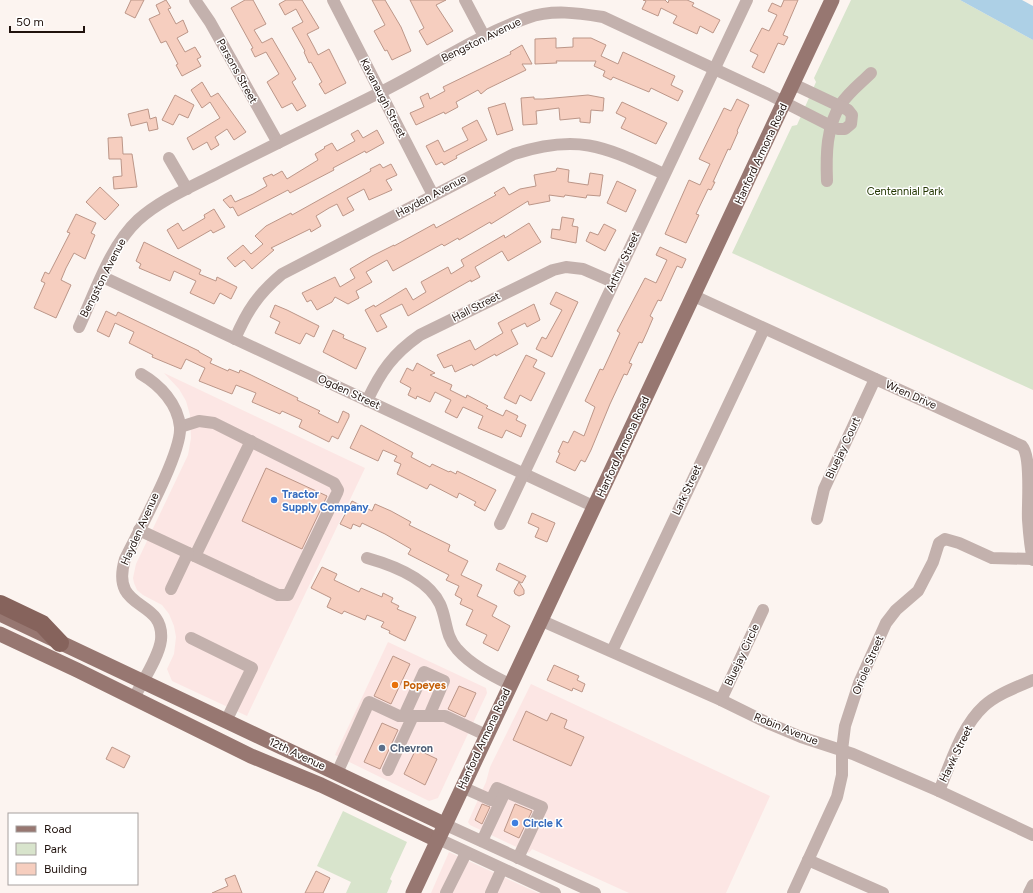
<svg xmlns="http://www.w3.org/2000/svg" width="1033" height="893" viewBox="0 0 1033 893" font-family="Figtree,sans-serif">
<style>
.commercial{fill:#fce6e4}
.green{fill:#d8e4cc}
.water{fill:#add0e6}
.building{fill:#f6cebf;stroke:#bc9688}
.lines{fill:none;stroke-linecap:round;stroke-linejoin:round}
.minor{stroke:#c3b1ad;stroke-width:12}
.major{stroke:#977771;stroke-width:15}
.highway{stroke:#86635c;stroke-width:18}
.shop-dot{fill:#3f7fe0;stroke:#fff;stroke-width:1.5}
.food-dot{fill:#e8710a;stroke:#fff;stroke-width:1.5}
.service-dot{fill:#5c6f8a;stroke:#fff;stroke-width:1.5}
.labels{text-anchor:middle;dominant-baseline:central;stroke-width:3;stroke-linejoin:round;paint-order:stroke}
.street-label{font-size:11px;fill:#20120d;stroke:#fff}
.park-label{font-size:11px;fill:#223601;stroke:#fff}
.shop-label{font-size:11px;font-weight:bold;fill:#366cbe;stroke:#fff;text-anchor:start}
.food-label{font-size:11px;font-weight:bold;fill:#c56008;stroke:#fff;text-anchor:start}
.service-label{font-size:11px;font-weight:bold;fill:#4e5e75;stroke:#fff;text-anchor:start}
</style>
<rect width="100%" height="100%" fill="#fcf4f0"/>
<g class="commercial">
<path d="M164,373L365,468L247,716L172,681L167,669L174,654L176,637L174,626L169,614L162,605L143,595L137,590L134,583L133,578L136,564L188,455L191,438L190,415L186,401L179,389Z"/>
<path d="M388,642L486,688L487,693L438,798L429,801L335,755Z"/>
<path d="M531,684L770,796L726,893H629L532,849L529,853L470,825L468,822L486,782L490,767Z"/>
<path d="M449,852L538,893H431Z"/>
</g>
<g class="green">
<path d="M851,0H960L1033,40V390L732,253L792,126L797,125L816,82L814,78Z"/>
<path d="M343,811L407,842L390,879L392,881L387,893H346L351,882L317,866Z"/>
</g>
<path class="water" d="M960,0H1022L1033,6V40Z"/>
<g class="building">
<path d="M131,0H144L135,18L125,13Z"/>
<path d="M166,0L171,8L168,9L176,24L183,20L188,32L177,38L185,52L195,47L201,57L197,59L201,66L182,76L176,65L178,64L166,41L161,43L149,19L160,14L156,5Z"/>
<path d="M245,0H253L266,24L254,30L262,43L272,38L296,79L292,82L306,106L297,111L292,103L282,108L267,82L279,74L266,52L255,57L251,49L253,48L231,8Z"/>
<path d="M286,0H302L319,28L307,34L314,47L318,55L329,49L346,83L325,94L319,84L322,82L311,62L309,63L304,52L305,51L292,28L303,22L296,9L285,15L279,4Z"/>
<path d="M372,0H385L401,27L411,51L392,60L387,50L385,51L374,31L385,25Z"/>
<path d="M410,0H446L436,5L453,31L427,45L419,31L424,28Z"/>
<path d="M643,0H665L668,3L669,0H687L694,3L692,6L720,20L713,33L700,26L697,34L673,23L677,16L661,8L658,16L642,9L646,1Z"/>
<path d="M784,0H798L783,35L788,37L784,45L778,43L764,73L752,67L758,55L750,51L762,28L769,31L777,15L768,11L772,3L781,7Z"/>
<path d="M556,38V48L573,47V38H591L606,45L601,56L618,64L623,52L675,76L671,85L683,91L678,101L651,88L649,92L613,77L611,80L603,76L605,71L594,66L596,61H556L557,63L535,64V39Z"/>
<path d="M522,45L532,64H522L526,70L487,89L481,94L478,90L456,102L458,107L445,114L444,112L416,125L410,113L424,107L420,97L428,93L430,99L445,91L443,87L511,54L510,52Z"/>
<path d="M202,82L211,97L218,93L246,132L234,140L227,129L215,137L219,145L211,150L207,142L193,150L187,138L220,118L210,102L202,108L191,90Z"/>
<path d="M175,95L194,105L188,118L179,114L173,125L162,120Z"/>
<path d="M588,95L604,98L603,111L591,110L590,123L580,122V118L560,120L559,108L536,111L537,124L523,125L521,98L534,97V99H543Z"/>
<path d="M737,99L749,105L737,131L738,132L730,150L728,149L713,182H715L711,190L708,189L696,214L699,215L686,243L665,234L689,180L700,185L710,164L699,159L724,108L731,111Z"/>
<path d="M622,102L667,123L656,144L621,128L626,118L616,113Z"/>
<path d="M505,103L513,130L497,135L488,108Z"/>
<path d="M148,109L150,119L156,117L158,129L149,131L147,122L131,126L128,114Z"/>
<path d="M477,120L487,140L456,156L457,158L444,165L442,162L436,165L426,146L438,140L444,152L468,140L462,128Z"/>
<path d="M358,130L363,138L377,130L384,143L366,153L365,151L333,168L334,170L311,182L290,193L288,190L238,216L233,207L230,208L223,200L231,195L235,202L253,194L267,186L263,178L272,174L273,176L282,171L287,179L318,160L315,154L325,148L324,147L332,143L337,151L355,141L351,134Z"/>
<path d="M122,137L123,154H132L137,187L114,189L113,177L122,176L121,159H109L108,138Z"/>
<path d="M380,164L383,168L391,164L397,175L386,180L392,190L369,200L364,189L347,198L354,210L343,216L337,204L329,208L316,216L321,226L311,232L310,229L271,248L274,250L252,269L244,260L235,267L227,258L243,245L251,254L263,244L255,236L266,226L291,213L292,215L371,171L370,169Z"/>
<path d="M557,168L569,170L568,182L588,185L590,173L603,175L600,196L587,195L586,198L565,195L564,197L549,195L550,201L529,205L528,201L491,224L490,222L459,240L458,238L444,246L442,244L393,271L387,260L366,272L372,282L356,291L359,298L348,304L335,297L332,302L317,310L311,300L307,302L302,293L335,277L340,287L355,278L350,269L372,256L394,245V246L434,224L436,228L496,195L494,193L504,187L509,195L520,189L536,186L534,175L556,171Z"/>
<path d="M617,181L636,190L626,212L607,203Z"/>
<path d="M100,187L119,205L105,220L86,202Z"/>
<path d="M214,209L225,227L213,233L211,230L178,249L167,230L178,223L183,231L205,218L204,215Z"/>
<path d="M76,214L96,223L91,233L95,235L85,259L74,253L66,268L61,280L71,285L56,318L34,308L45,283L41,281L45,272L49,274L70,233L67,232Z"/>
<path d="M562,217L574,219L572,226L578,227L576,243L551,238L552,229L560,230Z"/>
<path d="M529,223L541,242L508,261L502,251L475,267L480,277L471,282V280L408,316L402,304L380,315L387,327L377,332L365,310L374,305L375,307L406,288L413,300L426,292L421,282L448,267L451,274L464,266L461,260L504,235L505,238Z"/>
<path d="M604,224L616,230L605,251L586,241L590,232L598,235Z"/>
<path d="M144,242L201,270L199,274L216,281L217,277L237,287L231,299L220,293L214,304L190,293L196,281L174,271L170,281L139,268L141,264L136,261Z"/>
<path d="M660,247L686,259L682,268L677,266L661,301L658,300L650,316L653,318L647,332L642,343L639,342L629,363L632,364L627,375L624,374L610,404L591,450L585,462L581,460L575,471L556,462L560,453L558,452L563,441L568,443L574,431L584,436L595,407L585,401L600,369L603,370L620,333L617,331L645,278L656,283L667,260L656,255Z"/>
<path d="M556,292L578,302L552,357L536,349L542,337L546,339L562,310L550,304Z"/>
<path d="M534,304L540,320L527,327L525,323L511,330L518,344L496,356L495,354L473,366L472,364L455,372L452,365L444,368L437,355L470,340L475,350L503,333L498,323Z"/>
<path d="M275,305L287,310L319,326L314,337L306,333L300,344L275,333L280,322L270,317Z"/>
<path d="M106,311L116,316L118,312L199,351V352L212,359L210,363L228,371L229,369L239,373L240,370L249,374L298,398L297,400L320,411L318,413L338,423L343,411L349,414V417L338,439L332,436L329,442L299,427L302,420L282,411L280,414L252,402L256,393L236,385L232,394L199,381L205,368L186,359L181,369L152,357L153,355L129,343L134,332L115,323L109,337L97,331Z"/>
<path d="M333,330L344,335L343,338L366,348L356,369L323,352Z"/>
<path d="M526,355L537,360L533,367L545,373L531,401L520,395L516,404L504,398Z"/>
<path d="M417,363L435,373L430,375L452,385L450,390L466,398L467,395L488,406L486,408L503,416L506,410L518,416L516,420L526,425L521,437L506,430L502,438L478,428L483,416L463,407L457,418L445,412L451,400L435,392L430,402L417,396L416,399L408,395L411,388L400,382L407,368L413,371Z"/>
<path d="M361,425L413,453L411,457L430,467L432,464L449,472L450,471L456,474L457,471L496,490L485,511L474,505L476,502L459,493L457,498L430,484L427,489L397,474L401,464L394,461L397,456L383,450L378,461L350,448Z"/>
<path d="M266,468L327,496L302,549L242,521Z"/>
<path d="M352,501L372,511L375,504L391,511L411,522L409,525L450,545L448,551L468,561L461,575L482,585L477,596L497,606L492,616L510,626L498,651L483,643L487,635L466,625L473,610L460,604L462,599L455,595L459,586L446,580L449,575L408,554L411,549L385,534L362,523L360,527L353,524L351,529L340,524Z"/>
<path d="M532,513L555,523L547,542L535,537L539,528L528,523Z"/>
<path d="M499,563L526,576L522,583L496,570Z"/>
<path d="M322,567L337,574L334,580L359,592L361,588L382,597L383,593L393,598L391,602L399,606L397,609L416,617L405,641L389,633L390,631L381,627L384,622L367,615L365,620L344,611L342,614L327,607L331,598L311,588Z"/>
<path d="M519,582L524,590V594L519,596L515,594L514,591Z"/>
<path d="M393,656L410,664L391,704L374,696Z"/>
<path d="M554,665L579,676L577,680L585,684L582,692L573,688L572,691L547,680Z"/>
<path d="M459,686L476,693L465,717L448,709Z"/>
<path d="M526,711L547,721L551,713L567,720L564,728L584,737L571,766L513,740Z"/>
<path d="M382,723L398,730L380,769L364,762Z"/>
<path d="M112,747L130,756L124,768L106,759Z"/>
<path d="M416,749L437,759L425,785L404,774Z"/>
<path d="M482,804L490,807L482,824L475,820Z"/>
<path d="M515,804L532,811L519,838L504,831Z"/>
<path d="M316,871L330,878L323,893H305Z"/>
<path d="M235,875L242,893H212L228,886L225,879Z"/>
</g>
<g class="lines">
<g class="minor">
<path d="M195,0L210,22L278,143"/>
<path d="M333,0L433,195"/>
<path d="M465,0L484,36"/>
<path d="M169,158L187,189"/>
<path d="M827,181C826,156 826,126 841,104C849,92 861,83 871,73"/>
<path d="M103,277L595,507"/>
<path d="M694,296L1022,446C1032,457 1027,504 1028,520C1029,534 1030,547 1033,560"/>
<path d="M79,327C95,293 110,246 138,220C160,200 191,187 218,173C271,146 325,120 379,93C428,69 475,36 527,18C552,9 578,13 603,17L768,94L831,126L838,129H845L851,124L852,115L848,110L793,84"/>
<path d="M235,339C247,311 258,294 282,274L514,154C579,133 605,147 664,174"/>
<path d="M367,401C381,371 393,354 420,335L553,270L566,267L583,269L613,282"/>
<path d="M817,519L824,489L875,379"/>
<path d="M500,524L747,0"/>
<path d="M139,530L278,595H288L337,493L338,490L334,483L214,423L199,421L180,427"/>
<path d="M195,556L251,441"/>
<path d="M367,558C392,565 428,579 440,604C447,619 445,636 457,649C471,665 491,675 509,684"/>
<path d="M171,589L188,553"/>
<path d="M540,620L721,700L770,724L801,737L853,754L939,791L1033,835"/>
<path d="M191,638L252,668L226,721"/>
<path d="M612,651L764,329"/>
<path d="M134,698C142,682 159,657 161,640C165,597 109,613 125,559C138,532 182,453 180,427C178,404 160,385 141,374"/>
<path d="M721,700L763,610"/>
<path d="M404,716L424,672L444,681L429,716"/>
<path d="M388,770L413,716"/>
<path d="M337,773L369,702L399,716H445L486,735"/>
<path d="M462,787L491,800L497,788L542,807L518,858"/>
<path d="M939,791C951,763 961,727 984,706C997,694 1017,687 1033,680"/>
<path d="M444,824L595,893"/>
<path d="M437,840L445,842L555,893"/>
<path d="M482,841L505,792"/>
<path d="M808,860L883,893"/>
<path d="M446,893L466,853"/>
<path d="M491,893L502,869"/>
<path d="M793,893L837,797L842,775V750L845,726L859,683L886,623L896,610L918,591L933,562L939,543L945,539L959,543L992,558L1033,559"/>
<path d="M1029,893L1033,885"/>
</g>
<g class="major">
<path d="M0,614L444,824"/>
<path d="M0,634L77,670L251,756L321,785L437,840"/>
<path d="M413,893L832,0"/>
</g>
<path class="highway" d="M0,604L42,624L60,643"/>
</g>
<g class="shop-dot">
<circle cx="274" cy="500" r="4"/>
<circle cx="515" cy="823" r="4"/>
</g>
<circle class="food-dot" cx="395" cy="685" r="4"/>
<circle class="service-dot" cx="382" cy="748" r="4"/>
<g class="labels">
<g class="street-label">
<text transform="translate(481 40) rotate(-26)">Bengston Avenue</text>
<text transform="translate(237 71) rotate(61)">Parsons Street</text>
<text transform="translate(383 98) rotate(63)">Kavanaugh Street</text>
<text transform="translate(761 154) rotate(-65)">Hanford Armona Road</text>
<text transform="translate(431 196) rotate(-28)">Hayden Avenue</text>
<text transform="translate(623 262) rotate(-65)">Arthur Street</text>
<text transform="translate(103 278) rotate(-63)">Bengston Avenue</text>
<text transform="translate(476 307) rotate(-27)">Hall Street</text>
<text transform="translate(349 392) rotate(25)">Ogden Street</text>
<text transform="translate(911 395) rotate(24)">Wren Drive</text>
<text transform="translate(623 447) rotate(-65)">Hanford Armona Road</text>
<text transform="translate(843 448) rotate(-65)">Bluejay Court</text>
<text transform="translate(687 490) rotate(-65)">Lark Street</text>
<text transform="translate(140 529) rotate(-66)">Hayden Avenue</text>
<text transform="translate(742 655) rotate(-65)">Bluejay Circle</text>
<text transform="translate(868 665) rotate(-67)">Oriole Street</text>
<text transform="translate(786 729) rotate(22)">Robin Avenue</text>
<text transform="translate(484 739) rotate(-65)">Hanford Armona Road</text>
<text transform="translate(297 754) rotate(25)">12th Avenue</text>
<text transform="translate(956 754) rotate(-64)">Hawk Street</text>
</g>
<g class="park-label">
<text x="905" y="191">Centennial Park</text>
</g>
<g class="shop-label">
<text x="282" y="494">Tractor<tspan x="282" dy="13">Supply Company</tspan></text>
<text x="523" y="823">Circle K</text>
</g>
<g class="food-label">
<text x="403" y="685">Popeyes</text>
</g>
<g class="service-label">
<text x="390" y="748">Chevron</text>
</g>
</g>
<rect x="8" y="813" width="130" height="72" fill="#ffffff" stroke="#a6a09e"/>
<rect x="16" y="826" width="20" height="6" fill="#977771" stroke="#a6a09e"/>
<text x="44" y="833" font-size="12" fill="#20120d">Road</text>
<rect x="16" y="843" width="20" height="12" fill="#d8e4cc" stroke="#a6a09e"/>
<text x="44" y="853" font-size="12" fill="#20120d">Park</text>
<rect x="16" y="863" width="20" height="12" fill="#f6cebf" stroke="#a6a09e"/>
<text x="44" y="873" font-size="12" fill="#20120d">Building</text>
<path d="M10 26v6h74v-6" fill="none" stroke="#20120d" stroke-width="2"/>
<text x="16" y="26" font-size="12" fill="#20120d" stroke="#ffffff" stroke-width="3" paint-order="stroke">50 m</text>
</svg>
